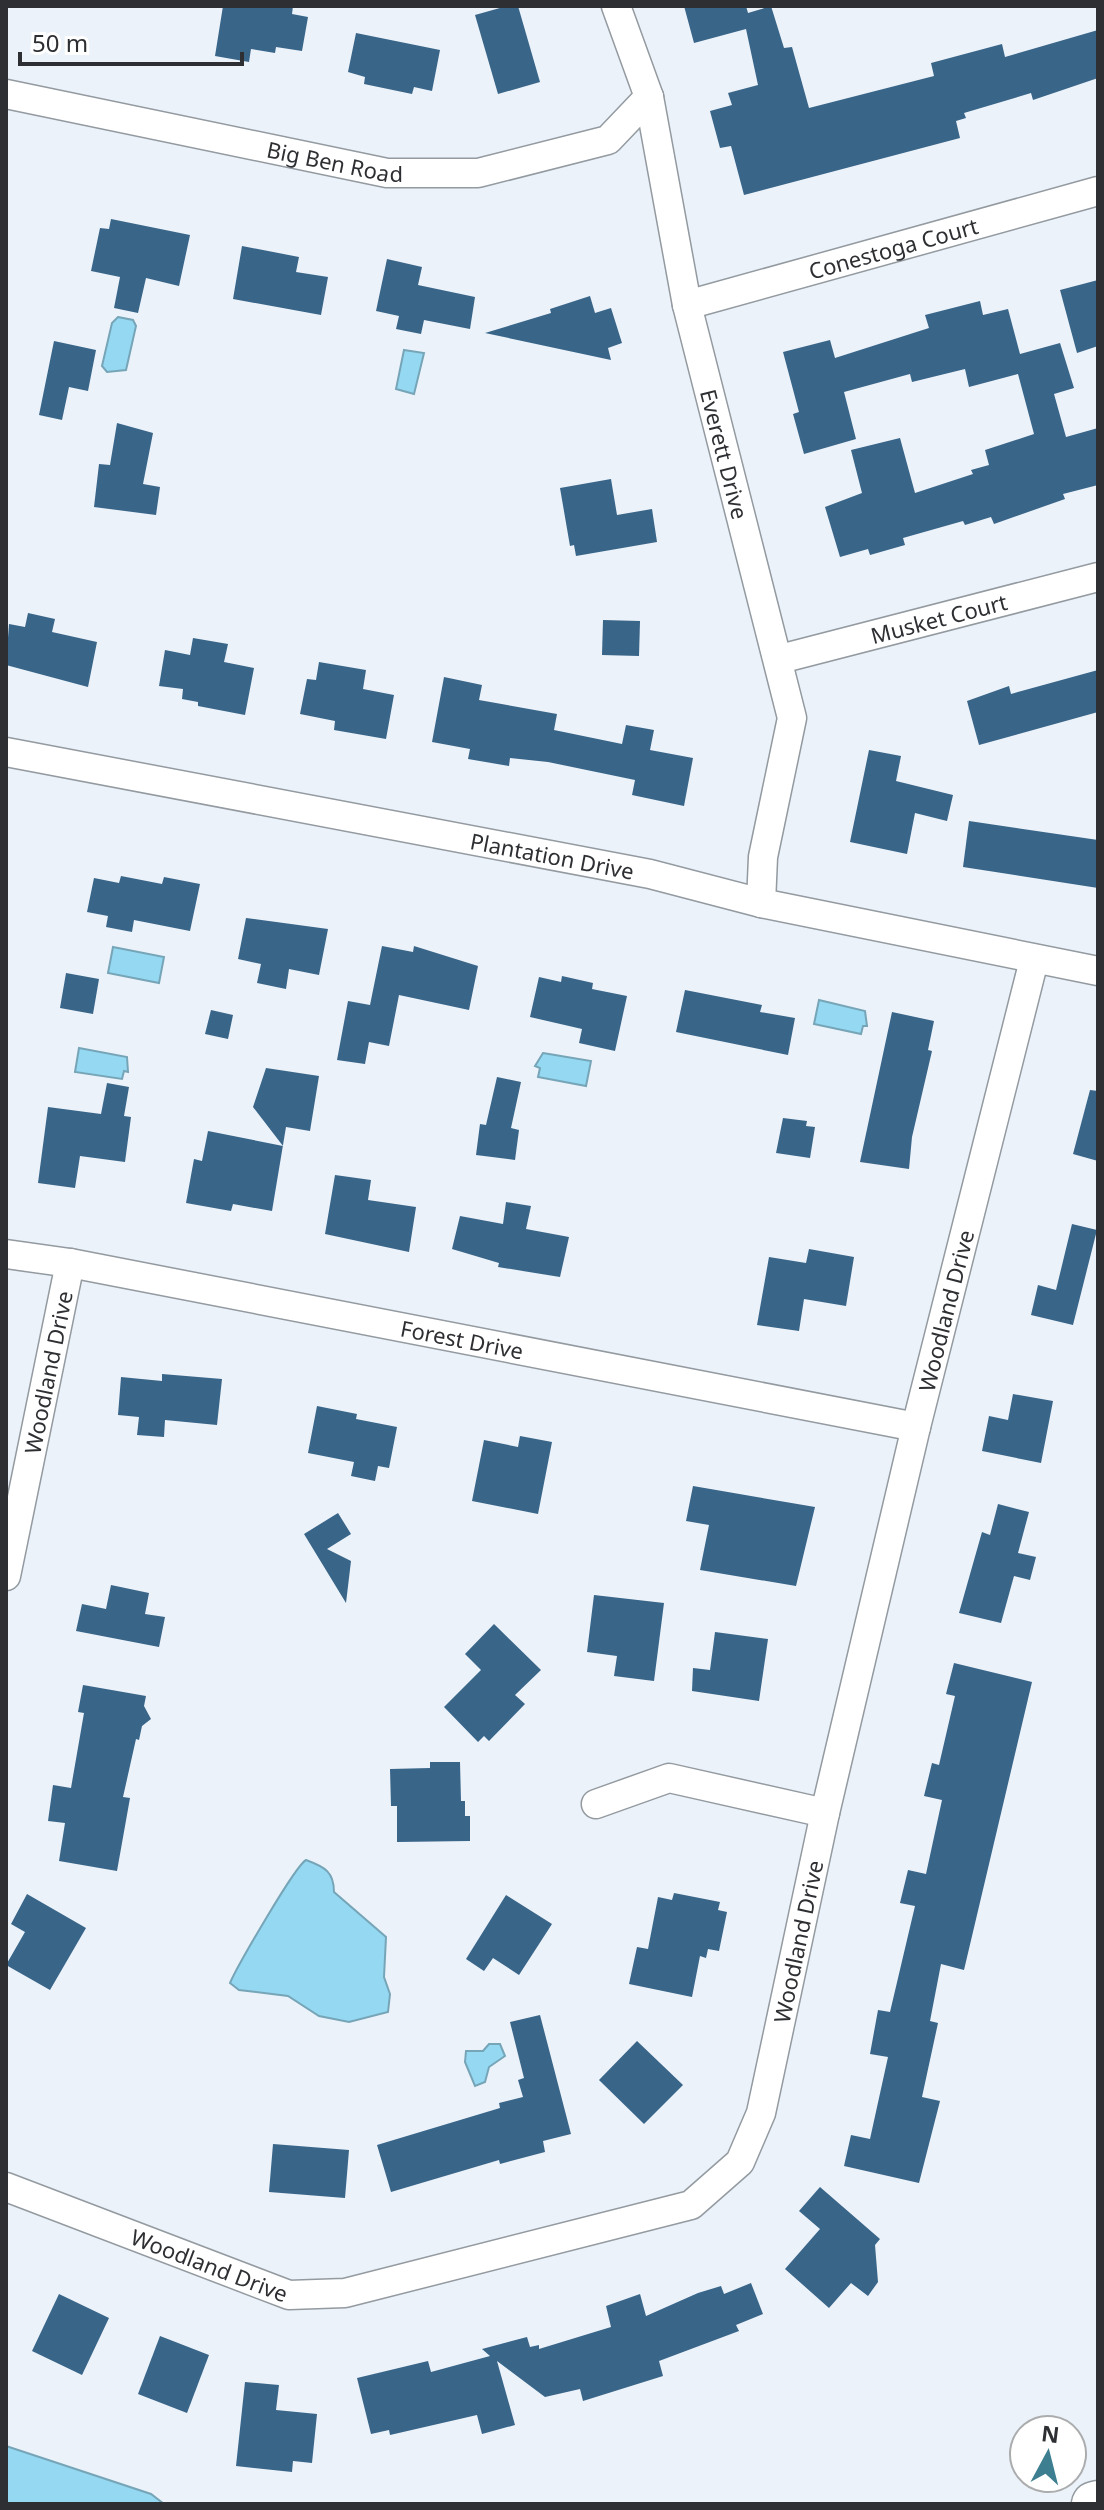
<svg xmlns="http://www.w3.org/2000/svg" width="1104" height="2510" viewBox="0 0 1104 2510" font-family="'Noto Sans',sans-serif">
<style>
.water{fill:#95d8f2;stroke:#76a5b8;stroke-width:2}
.building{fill:#396589}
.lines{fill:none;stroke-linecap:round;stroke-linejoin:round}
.street-casing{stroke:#939aa0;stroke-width:31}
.primary-casing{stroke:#939aa0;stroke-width:47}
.street{stroke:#fff;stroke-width:28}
.primary{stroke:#fff;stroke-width:44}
.labels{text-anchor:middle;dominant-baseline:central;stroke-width:8;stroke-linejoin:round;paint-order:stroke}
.street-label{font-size:22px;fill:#2d2f32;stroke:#fff}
</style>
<rect width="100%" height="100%" fill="#ebf2f9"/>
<g class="water">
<path d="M118,317L133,320L136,326L126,370L107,372L102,366L112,323Z"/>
<path d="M404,350L424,353L414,394L396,389Z"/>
<path d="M113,947L164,957L159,983L108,973Z"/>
<path d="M819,1000L865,1011L867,1026H863L861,1034L814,1024Z"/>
<path d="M79,1048L127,1057L128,1072L124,1071L122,1079L75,1072Z"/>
<path d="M543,1053L591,1061L586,1086L538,1077L540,1068L535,1066Z"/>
<path d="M306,1860C325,1867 334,1872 334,1892L386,1937L384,1977L390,1994L388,2012L349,2022L319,2016L288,1996L239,1990L230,1983C238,1965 295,1866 306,1860Z"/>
<path d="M489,2044H500L505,2056L489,2067L485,2082L475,2086L465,2062L466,2051H483Z"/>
<path d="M6,2446L151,2494L164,2504H6Z"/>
</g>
<g class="building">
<path d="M223,6H293L292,14L308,17L302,51L276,47L275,53L251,49L249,62L215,56Z"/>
<path d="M507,6H518L540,82L498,94L475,15Z"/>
<path d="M684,6H746L748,13L771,6L784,48L792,47L809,108L934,76L931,63L1002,44L1005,57L1098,30V78L1033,100L1031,93L964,113L966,118L956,121L960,138L744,195L731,146L720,148L710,111L732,105L728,93L758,85L746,29L694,43Z"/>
<path d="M356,33L440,50L432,91L414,87L412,94L364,84L365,77L348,72Z"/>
<path d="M111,219L190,235L179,286L146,278L138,313L114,308L120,277L91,271L100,228L109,229Z"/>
<path d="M242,246L299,257L296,272L328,277L321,315L233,299Z"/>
<path d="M387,259L422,267L418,285L475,297L470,329L424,320L421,334L396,329L399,316L376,311Z"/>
<path d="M1098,280V346L1077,353L1060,290Z"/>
<path d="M590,296L595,313L611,308L622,343L608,348L611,360L485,333L551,313L550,309Z"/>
<path d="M980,301L983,315L1008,309L1020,354L1060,343L1074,388L1054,394L1066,437L1098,428V485L1063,494L1065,499L994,524L991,517L965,525L963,521L903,538L905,545L870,555L868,549L840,557L825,507L862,493L851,450L900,438L915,493L973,474L971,470L989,465L985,450L1034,434L1018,374L969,387L965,369L912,382L910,374L844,392L856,439L804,454L793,414L799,412L783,352L830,340L835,358L929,328L925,315Z"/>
<path d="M54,341L96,350L88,391L69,387L62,420L39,415Z"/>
<path d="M117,423L153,433L143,484L160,487L156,515L94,507L99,464L110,465Z"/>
<path d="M611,479L617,515L652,509L657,542L576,556L574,545L570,546L560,488Z"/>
<path d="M28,613L55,619L52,632L97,642L88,687L6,665L9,624L25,627Z"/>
<path d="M603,620L640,621L639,656L602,655Z"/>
<path d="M193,638L228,644L224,662L254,668L245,715L198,706V702L182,699L183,689L159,686L165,650L190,655Z"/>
<path d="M319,662L366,670L363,689L394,695L386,739L334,730L335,721L300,714L307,679L316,680Z"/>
<path d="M1098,670V712L979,745L967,701L1009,686L1011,694Z"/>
<path d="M444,677L482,685L479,700L557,714L554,730L622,744L626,725L654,730L650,750L693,758L684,806L632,795L635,780L548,762L510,758L509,766L468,759L470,749L432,742Z"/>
<path d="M869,750L901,756L896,781L953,795L947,821L915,813L907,854L850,842Z"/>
<path d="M969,821L1098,840V888L963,867Z"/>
<path d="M121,876L162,884L164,877L200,884L190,931L134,920L132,932L106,927L108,916L87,912L94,878L119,883Z"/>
<path d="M246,918L328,929L319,975L289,969L286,989L257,983L261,964L238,959Z"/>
<path d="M382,946L413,952L414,946L478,966L469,1010L399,995L389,1046L369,1042L365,1064L337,1060L348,1001L370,1005Z"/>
<path d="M66,973L99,979L93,1014L60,1008Z"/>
<path d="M562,976L593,983L592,989L627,996L615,1051L579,1043L582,1029L530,1017L539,977L561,982Z"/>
<path d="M685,990L762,1005L760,1012L795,1018L788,1055L676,1032Z"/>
<path d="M211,1010L233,1015L228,1039L205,1034Z"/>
<path d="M892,1012L934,1021L928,1050L932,1051L912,1137L909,1169L860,1162Z"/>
<path d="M266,1068L319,1076L310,1131L286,1127L272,1211L233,1204L231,1211L186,1203L194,1159L202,1161L208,1131L283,1146L253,1107Z"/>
<path d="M497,1077L521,1082L511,1128L519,1130L515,1160L476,1155L480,1124L486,1125Z"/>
<path d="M107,1083L129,1087L124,1116L131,1117L125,1162L80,1156L75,1188L38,1183L48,1107L101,1114Z"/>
<path d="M1090,1090L1098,1091V1161L1073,1154Z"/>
<path d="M783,1118L807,1121L806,1126L815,1127L810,1158L776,1153Z"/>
<path d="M335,1175L371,1180L368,1200L416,1207L409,1252L325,1234Z"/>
<path d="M506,1202L531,1206L526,1229L569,1237L560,1277L498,1267L499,1263L452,1249L460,1216L503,1224Z"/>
<path d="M1072,1224L1097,1230L1073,1325L1031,1315L1038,1285L1056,1290Z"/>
<path d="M809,1249L854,1257L846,1306L804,1299L799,1331L757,1325L769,1257L806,1263Z"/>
<path d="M162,1374L222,1379L217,1425L165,1420L164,1437L137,1435L139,1417L118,1415L121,1377L162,1381Z"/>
<path d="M1013,1394L1053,1401L1041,1463L982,1451L989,1416L1008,1420Z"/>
<path d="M317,1406L357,1414L356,1419L397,1427L389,1468L378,1466L375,1481L351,1476L354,1462L308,1453Z"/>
<path d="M520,1436L552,1442L538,1514L472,1501L484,1440L518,1447Z"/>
<path d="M693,1486L815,1507L796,1586L700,1570L709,1525L686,1521Z"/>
<path d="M998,1504L1029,1512L1018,1553L1036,1557L1030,1580L1014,1576L1001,1623L959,1613L982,1532L990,1535Z"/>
<path d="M338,1513L351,1534L327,1549L351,1561L346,1603L304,1534Z"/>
<path d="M111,1585L149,1593L145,1614L165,1617L159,1647L76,1631L82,1604L106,1609Z"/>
<path d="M594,1595L664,1603L654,1681L614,1676L617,1656L587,1652Z"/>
<path d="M494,1624L541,1670L515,1695L525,1704L489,1741L484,1736L478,1742L444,1707L481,1670L465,1654Z"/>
<path d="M715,1632L768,1639L759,1701L692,1691L693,1668L710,1670Z"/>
<path d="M954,1663L1032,1682L964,1970L941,1964L930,2021L938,2023L922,2097L940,2101L919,2183L844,2166L851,2135L870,2139L888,2057L870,2054L878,2010L890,2012L915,1906L900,1903L908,1870L926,1874L942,1800L924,1796L932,1763L939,1765L955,1696L946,1694Z"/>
<path d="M83,1685L146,1696L144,1706L151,1719L142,1726L139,1740L136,1739L123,1797L130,1798L117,1871L59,1861L65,1823L48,1821L53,1785L71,1788L84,1713L78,1712Z"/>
<path d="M430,1762H460L461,1801H465V1816H470V1841L397,1842V1806H391L390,1769L430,1768Z"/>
<path d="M674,1893L720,1902L718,1910L727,1912L719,1951L708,1949L706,1958L700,1956L692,1997L629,1984L637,1947L648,1949L658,1897L672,1900Z"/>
<path d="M27,1894L86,1928L50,1990L6,1965L25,1932L11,1924Z"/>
<path d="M506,1895L552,1924L519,1975L493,1958L484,1971L466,1959Z"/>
<path d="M540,2015L571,2134L543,2141L545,2152L500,2164L499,2160L391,2192L377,2145L500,2108L499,2103L523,2097L518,2080L524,2078L510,2022Z"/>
<path d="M637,2041L683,2085L644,2124L599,2080Z"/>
<path d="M273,2144L349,2150L345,2198L269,2192Z"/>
<path d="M820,2187L880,2239L875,2245L878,2282L868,2296L851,2283L829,2308L785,2269L820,2229L799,2211Z"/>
<path d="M751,2283L763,2314L736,2325L739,2331L659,2361L663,2376L583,2401L580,2389L545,2397L497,2361L515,2425L482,2434L477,2415L390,2435L389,2430L371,2434L357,2378L428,2361L431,2372L490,2356L482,2349L527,2337L530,2347L539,2345V2349L611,2327L606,2306L640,2294L646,2316L698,2293L721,2286L724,2294Z"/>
<path d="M59,2294L109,2318L82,2375L32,2351Z"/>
<path d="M160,2336L209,2355L187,2413L138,2394Z"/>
<path d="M245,2382L279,2385L276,2410L317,2414L312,2463L293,2461L292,2472L236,2466Z"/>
</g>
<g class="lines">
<g class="street-casing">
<g id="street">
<path id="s1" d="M616,6L649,97L687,305L792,718L763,857L761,903"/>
<path id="s2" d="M6,94L387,173H478L608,140L649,97"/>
<path id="s3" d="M687,305L1098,191"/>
<path id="s4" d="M780,659L1098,577"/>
<path id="s5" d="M6,752L650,874L761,903L1098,971"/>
<path id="s6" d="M6,1254L70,1263L916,1427"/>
<path id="s7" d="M6,1576L70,1263"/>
<path d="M596,1804L669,1778L825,1813"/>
<path id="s8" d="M6,2187L289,2295L345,2293L691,2205L740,2162L761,2113L825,1813L916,1427L1034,960"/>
</g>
</g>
<g class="primary-casing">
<path id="primary" d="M1094,2504L1098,2503"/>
</g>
<use href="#street" class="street"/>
<use href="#primary" class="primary"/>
</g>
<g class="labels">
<g class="street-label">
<text stroke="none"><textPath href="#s2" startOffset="336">Big Ben Road</textPath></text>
<text stroke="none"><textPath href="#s3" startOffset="214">Conestoga Court</textPath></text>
<text stroke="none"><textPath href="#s1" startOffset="462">Everett Drive</textPath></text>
<text stroke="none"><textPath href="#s4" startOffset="164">Musket Court</textPath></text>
<text stroke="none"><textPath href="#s5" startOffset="556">Plantation Drive</textPath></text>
<text stroke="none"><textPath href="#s8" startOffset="1658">Woodland Drive</textPath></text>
<text stroke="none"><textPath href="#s6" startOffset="464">Forest Drive</textPath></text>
<text stroke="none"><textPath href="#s7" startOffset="208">Woodland Drive</textPath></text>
<text stroke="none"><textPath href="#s8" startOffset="1010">Woodland Drive</textPath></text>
<text stroke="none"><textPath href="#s8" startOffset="218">Woodland Drive</textPath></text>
</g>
</g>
<rect width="1104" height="2510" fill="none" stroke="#2d2f32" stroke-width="16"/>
<g transform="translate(1048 2454) rotate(7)"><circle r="38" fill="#ffffff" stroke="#abacad" stroke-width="2"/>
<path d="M0-6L14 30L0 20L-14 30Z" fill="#3d7e91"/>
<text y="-12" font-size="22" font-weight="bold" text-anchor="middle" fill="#2d2f32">N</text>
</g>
<path d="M20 52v12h222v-12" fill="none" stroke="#2d2f32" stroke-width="4"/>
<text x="32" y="52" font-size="24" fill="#2d2f32" stroke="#ffffff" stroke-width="6" paint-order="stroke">50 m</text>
</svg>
